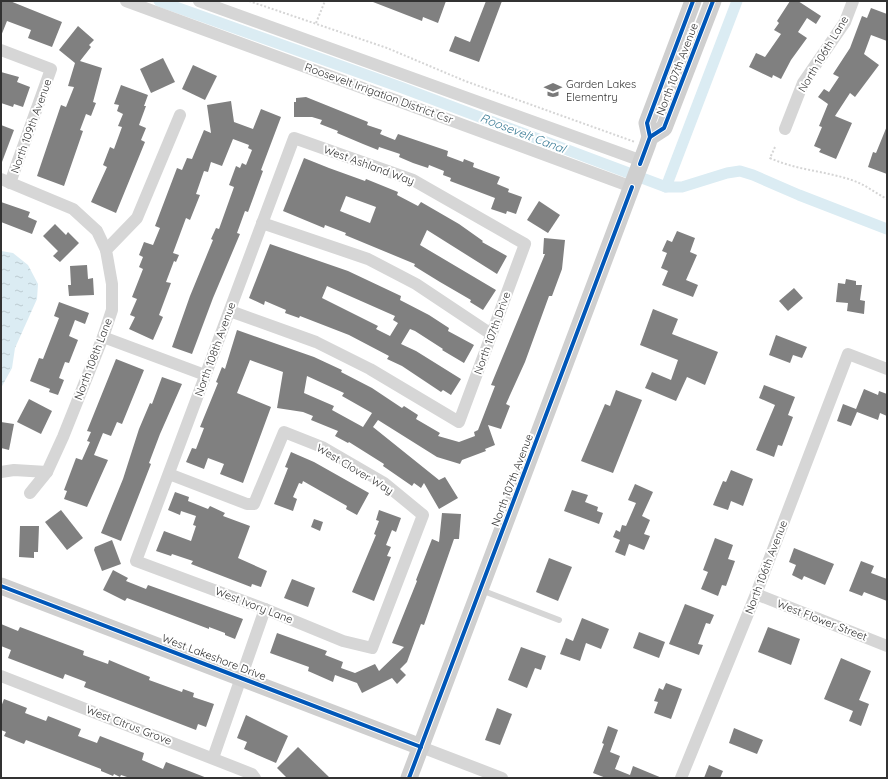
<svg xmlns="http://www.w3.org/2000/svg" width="888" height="779" viewBox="0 0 888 779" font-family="Quicksand,sans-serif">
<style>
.water{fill:url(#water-ripples)}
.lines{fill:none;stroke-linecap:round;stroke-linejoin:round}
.canal{stroke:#dbecf3;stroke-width:11}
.building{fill:#808080;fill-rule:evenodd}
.path{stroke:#d5d5d5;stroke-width:2;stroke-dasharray:2 2;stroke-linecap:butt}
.lane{stroke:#d6d6d6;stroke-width:6}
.street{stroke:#d6d6d6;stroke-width:12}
.secondary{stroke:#cfcfcf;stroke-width:17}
.cycleway-casing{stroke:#fff;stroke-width:6}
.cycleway{stroke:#0057b8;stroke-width:4}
.labels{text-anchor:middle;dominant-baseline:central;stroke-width:4;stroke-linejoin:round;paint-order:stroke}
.street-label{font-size:11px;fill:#323232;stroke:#fff}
.poi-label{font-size:11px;fill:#323232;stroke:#fff;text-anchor:start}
.water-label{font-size:12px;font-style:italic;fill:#3c7d97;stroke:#fff}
</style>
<defs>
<pattern id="water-ripples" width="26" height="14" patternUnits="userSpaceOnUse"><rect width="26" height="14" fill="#dbecf3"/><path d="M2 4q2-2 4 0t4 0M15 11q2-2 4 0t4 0" fill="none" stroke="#bccbd1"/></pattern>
</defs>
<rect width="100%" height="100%" fill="#fff"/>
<path class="water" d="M1,251L13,253L28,265L38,284L37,299L15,348L12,368L1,388Z"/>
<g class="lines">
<g class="canal">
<path d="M159,1L400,87L666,187H682L727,173L740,171L753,175L799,195L887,229"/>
<path d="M666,187L737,1"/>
</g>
</g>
<g class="building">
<path d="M1,1H10L62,22L52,47L28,38L31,30L7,21L1,36Z"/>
<path d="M446,1L438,23L423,17L422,21L373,2Z"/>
<path d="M486,1H502L479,62L449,51L455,36L470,42Z"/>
<path d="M790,1H798L821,16L816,24L807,18L798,32L807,38L791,60L781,79L773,75L772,78L749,67L756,53L765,57L781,34L774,30L779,23L777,21Z"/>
<path d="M871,8L887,14V41L871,35L864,54L879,65L855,97L850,93L835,116L852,123L836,159L819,152L821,149L814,146L822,127L819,126L828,104L818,97L824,89L829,92L839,77L833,74L850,48L862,16L867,18Z"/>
<path d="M78,26L94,40L89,45L91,47L80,61L102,68L93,102L96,103L91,116L86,114L80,130L83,131L64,186L37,176L61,105L66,107L74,87L68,86L75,63L59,50Z"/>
<path d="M163,58L175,82L151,93L140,69Z"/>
<path d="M193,65L217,76L205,100L182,89Z"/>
<path d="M1,72L19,77L17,82L30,87L23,107L14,104L13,107L1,103Z"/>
<path d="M121,85L148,95L144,106H146L139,125L146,128L141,140L145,142L116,213L91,202L107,167L103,165L110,147L114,149L122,127L118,126L123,114L117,111L119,105L114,104Z"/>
<path d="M306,97L368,122L367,125L382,130L380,134L395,140L398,134L448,151L447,156L463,162L464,159L474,163L473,167L500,177L497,184L509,189L508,192L522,197L516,214L507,211L506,214L491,209L495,198L450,181L451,178L443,175L444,171L429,165L428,168L413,163L399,157L400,154L379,147L378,150L363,144L337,133L338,131L320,124L322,120L312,117H294V102H296V98Z"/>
<path d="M231,101L234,122L253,129L261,109L281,117L261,170L263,171L248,212L245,211L237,233L240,234L213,298L192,354L172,347L190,296L213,240L211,239L216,228L219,229L234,187L229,185L236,166L240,168L242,163L246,165L252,150L248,148L249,145L233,139L222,166L211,162L208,172L204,171L196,194L200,195L190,220L186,218L173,253L179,255L176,262L174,261L166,282L171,283L159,315L163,317L153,340L129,329L135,317L130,315L137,299L132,297L143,269L139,267L143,257L139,255L144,242L153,245L160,228L155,226L177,168L182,170L187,158L192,159L204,130L211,133L207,105Z"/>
<path d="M1,125L14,130L2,162H1Z"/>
<path d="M887,126V174L868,167L873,152L876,153Z"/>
<path d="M304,158L329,168L365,181L366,179L398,192L397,195L418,206L421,202L459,224L483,241L482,242L507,256L497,274L427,230L420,245L496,290L483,310L470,302L471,300L440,282L414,266L415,264L345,235L346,233L325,225L324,228L283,211ZM346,196L376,207L370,223L340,211Z"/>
<path d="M539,201L560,215L548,233L527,220Z"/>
<path d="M1,202L30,212L28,217L37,221L32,234L1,222Z"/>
<path d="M55,224L66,235L68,232L79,243L60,262L53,256L58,251L43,236Z"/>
<path d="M677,231L695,238L690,252L697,255L686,280L698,285L693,297L662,285L668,271L661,268L667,253L662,251L667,240L672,242Z"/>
<path d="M544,238L565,240L562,269L552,296H549L525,362L506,404L510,406L501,429L488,425L495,445L485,449L486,451L462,460L460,464L437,457L378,420L373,427L439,480L445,477L458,498L439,509L424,483L421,488L414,483L412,486L383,466L384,464L349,442L348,443L335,436L338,431L311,420L313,416L303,412L277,408L283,372L250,360L237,393L271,407L243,483L220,474L224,464L208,458L204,469L186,462L192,448L196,449L204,428L200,427L218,383L216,382L222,367L225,369L237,330L314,357L342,370L341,372L372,388L402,408L404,406L418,415L416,419L440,433L438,436L459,442L475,436L474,432L478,430L495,386L491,385L545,254H543ZM307,376L344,393L342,396L372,413L363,427L332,410L334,406L304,393Z"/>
<path d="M270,244L348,271L401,296L400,300L429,315L449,328L448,331L474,345L464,363L442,350L443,349L415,331L410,329L401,344L416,351L461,379L451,395L443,390L441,392L402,366L387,359L389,356L349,335L300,316L299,318L285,313L286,310L265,301L264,305L249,298ZM327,286L395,316L393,320L398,323L390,336L376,329L378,326L322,298Z"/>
<path d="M87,265L88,279L93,278L94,295L69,296L68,285H71L70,266Z"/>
<path d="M846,279L856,281V285H862L860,300L865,301L864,314L847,311L848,303L836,302L838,283L845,284Z"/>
<path d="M794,288L803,298L788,311L779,301Z"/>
<path d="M59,302L89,313L85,324L75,320L69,336L78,340L69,363L65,362L59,378L64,380L58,395L49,392L50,389L30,381L39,358L43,359L59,318L54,316Z"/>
<path d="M653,309L678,319L672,334L718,352L705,385L687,377L676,401L645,388L652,372L671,380L678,360L640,345Z"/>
<path d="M776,335L807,347L802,358L793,355L790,363L769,355Z"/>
<path d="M116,359L144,370L122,424L117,422L111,436L103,433L94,455L108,460L87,507L64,499L67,491L64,490L76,458L82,460L90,442L87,441L91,432L87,431Z"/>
<path d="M162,377L182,384L160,434L149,463L151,464L121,541L101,533L123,479L139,429L150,403L152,404Z"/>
<path d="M764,385L795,397L788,415L793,417L782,446L778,445L774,457L756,450L775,405L759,398Z"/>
<path d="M864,389L878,395L879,391L887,394V416L880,413L878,420L857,412L851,426L837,421L843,404L856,409Z"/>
<path d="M616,390L642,400L613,473L581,461L605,404L610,406Z"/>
<path d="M29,399L52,411L41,434L17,422Z"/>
<path d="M1,422L14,424L9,450L1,448Z"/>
<path d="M291,452L314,462L369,493L357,515L346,509L347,506L303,481L302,484L299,483L293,497L297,499L293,511L274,504L288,468L285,467Z"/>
<path d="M731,470L753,479L743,506L731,501L728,510L713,505L723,481L726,482Z"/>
<path d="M635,484L653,492L642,516L650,520L644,534L650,536L644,550L629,544L625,556L615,552L620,540L613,537L616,530L620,532L622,525L626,526L636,503L628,500Z"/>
<path d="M572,490L588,495L585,502L598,507L597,511L603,513L599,524L564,511Z"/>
<path d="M175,492L189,497L188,501L208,509L210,506L225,513L223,516L250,526L238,558L267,571L261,587L252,584L251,587L191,564L193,561L172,554L171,556L156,551L164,531L191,541L196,526L193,525L196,516L181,511L180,515L168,510Z"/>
<path d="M61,510L83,538L67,550L45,522Z"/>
<path d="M379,510L401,518L396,532L392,530L386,545L391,547L387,556L391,557L374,601L352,592L376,535L374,534L379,521L376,520Z"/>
<path d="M442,513L461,514L459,539H454L424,625L421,624L407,662L400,669L406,675L397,684L392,678L362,693L357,683L335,675L333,682L308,671L309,667L270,653L277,633L327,651L325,655L343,662L341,668L355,673L375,664L379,671L404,647L392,643L417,581L416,580L432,539L439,542Z"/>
<path d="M314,519L323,522L320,531L311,527Z"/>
<path d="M20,526H39L38,552H34V558L19,557Z"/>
<path d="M715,538L733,545L728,559L735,561L726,586L722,585L718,596L701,589L708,572L703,570Z"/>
<path d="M112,540L121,564L102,571L94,550L95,547Z"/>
<path d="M794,548L834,564L825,585L804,576L802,580L792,575L796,565L789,562Z"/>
<path d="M549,558L572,567L558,601L536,592Z"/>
<path d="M861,561L874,566L871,573L887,579V601L864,592L862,596L849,591Z"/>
<path d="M113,570L128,578L126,581L146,589L148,585L243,619L235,639L225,635V633L209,627V629L127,598L125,601L103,590Z"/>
<path d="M292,579L315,588L308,607L284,598Z"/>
<path d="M685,604L714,615L710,624L706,623L698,644L703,645L699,655L669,644Z"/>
<path d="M582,618L609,629L601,649L586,643L580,661L560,654L566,638L573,641Z"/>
<path d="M1,624L18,631L20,627L84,651L83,655L108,664L109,660L128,668L150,677L149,680L182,692L183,689L194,693L193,697L214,704L206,727L198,724L196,730L84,687L86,682L65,674L63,679L8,658L11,650L1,646Z"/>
<path d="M768,627L800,639L791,665L758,652Z"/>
<path d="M639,632L665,642L659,658L633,648Z"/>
<path d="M521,647L546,656L541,670L535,668L527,688L508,680Z"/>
<path d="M841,658L871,671L859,700L869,704L861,726L849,721L853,711L824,699Z"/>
<path d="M666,683L682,689L671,719L654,713L658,702L654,701L659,688L663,690Z"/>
<path d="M4,699L27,708L25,713L46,721L48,716L81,729L78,736L97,743L100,736L144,753L142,760L163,769L166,762L207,778H130L121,775L120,777L114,774L113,776L101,771V769L26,740L24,744L4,736L6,732L1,730V707Z"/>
<path d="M497,708L512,714L500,745L485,740Z"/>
<path d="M246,715L288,736L276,763L244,749L247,742L237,738Z"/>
<path d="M608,726L618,730L610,752L620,756L615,769L630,775L633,766L662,778H606L593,773L604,744L602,743Z"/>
<path d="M734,728L763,740L757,754L729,743Z"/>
<path d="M298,747L330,778H287L277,768Z"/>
<path d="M709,765L723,771L720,778H704Z"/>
</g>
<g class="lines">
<g class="path">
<path d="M249,1L387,48L465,81L635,142"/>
<path d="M316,23L325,1"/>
<path d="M775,147L770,158C798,171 829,171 857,182C867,186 877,194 887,199"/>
</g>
<path class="lane" d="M481,590L559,620"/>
<g class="street">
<path d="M126,1L632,187"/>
<path d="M199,1L642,161"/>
<path d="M1,50L51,69L10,183"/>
<path d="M785,129L803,83L845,22L853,1"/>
<path d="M1,179L73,209L97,231L106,250"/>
<path d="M262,223L368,259L416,284L491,334"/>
<path d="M103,337L205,375"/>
<path d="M1,472L14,470L47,472"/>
<path d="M169,474L247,504H254L284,432L322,447L384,483L423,515L372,648L343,641L265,609L136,561C189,420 241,279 294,138L413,180L525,244L459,422L370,369L316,342L230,311"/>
<path d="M30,493L47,472L63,437L103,337L112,310V284L106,250L137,218L180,115"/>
<path d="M756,594L887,646"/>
<path d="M1,676L252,774L255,778"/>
<path d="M421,747L502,778"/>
<path d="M213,758L265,609"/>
<path d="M681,778L756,594L848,354L887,369"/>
</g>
<g class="secondary">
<path d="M650,137L664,128L713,1"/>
<path d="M1,586L421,747"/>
<path d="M409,778L647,146L650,137L647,123L693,1"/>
</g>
<g class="cycleway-casing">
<g id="cycleway">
<path d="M650,137L664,128L713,1"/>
<path d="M640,164L650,137L647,123L693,1"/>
<path d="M1,586L421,747"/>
<path d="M409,778L632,187"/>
</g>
</g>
<use href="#cycleway" class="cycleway"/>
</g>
<defs>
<g id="school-bare" transform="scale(1.38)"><path d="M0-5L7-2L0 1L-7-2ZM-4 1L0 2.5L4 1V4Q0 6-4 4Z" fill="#7a7a7a" stroke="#fff" stroke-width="2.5" paint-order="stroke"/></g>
</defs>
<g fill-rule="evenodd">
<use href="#school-bare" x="553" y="90"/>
</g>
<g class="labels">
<g class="street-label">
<text transform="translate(823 54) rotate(-59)">North 106th Lane</text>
<text transform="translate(677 69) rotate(-69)">North 107th Avenue</text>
<text transform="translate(379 93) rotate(20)">Roosevelt Irrigation District Csr</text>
<text transform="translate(31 126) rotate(-70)">North 109th Avenue</text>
<text transform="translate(369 165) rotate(20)">West Ashland Way</text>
<text transform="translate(492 333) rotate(-70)">North 107th Drive</text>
<text transform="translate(215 349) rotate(-70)">North 108th Avenue</text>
<text transform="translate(93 359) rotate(-69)">North 108th Lane</text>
<text transform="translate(355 469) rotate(31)">West Clover Way</text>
<text transform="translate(512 480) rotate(-69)">North 107th Avenue</text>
<text transform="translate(766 567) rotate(-69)">North 106th Avenue</text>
<text transform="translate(254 605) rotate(21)">West Ivory Lane</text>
<text transform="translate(822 620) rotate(21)">West Flower Street</text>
<text transform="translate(214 657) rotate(21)">West Lakeshore Drive</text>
<text transform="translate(129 725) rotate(21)">West Citrus Grove</text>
</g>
<g class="poi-label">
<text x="566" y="84">Garden Lakes<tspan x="566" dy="13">Elementry</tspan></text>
</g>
<g class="water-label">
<text transform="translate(523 133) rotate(21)">Roosevelt Canal</text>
</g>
</g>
<rect width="888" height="779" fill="none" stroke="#323232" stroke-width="4"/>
</svg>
